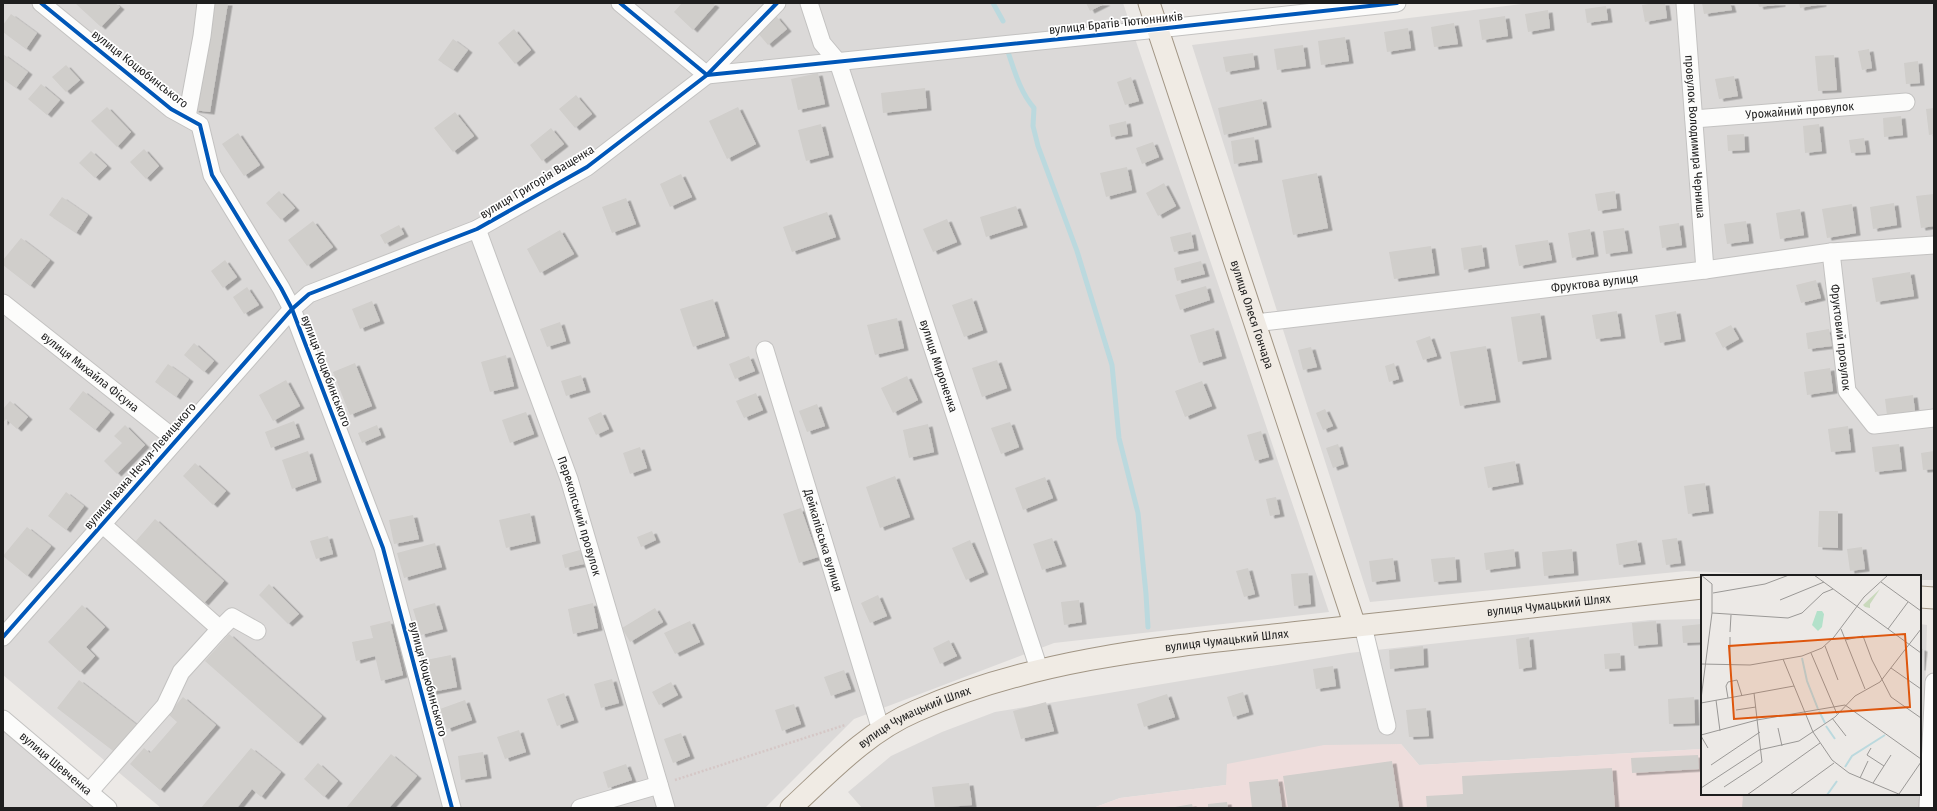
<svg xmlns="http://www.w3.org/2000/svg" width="1937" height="811" viewBox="0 0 1937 811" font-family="'Fira Sans Condensed',sans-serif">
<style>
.residential{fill:#dbd9d8}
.commercial{fill:#eedddc}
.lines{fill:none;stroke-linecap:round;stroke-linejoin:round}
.stream{stroke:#bbd9de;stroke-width:5}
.building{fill:#d0cecb;filter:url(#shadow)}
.minor-casing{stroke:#c3c2c1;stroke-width:19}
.major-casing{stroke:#a19584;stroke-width:23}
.path{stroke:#d5c7c6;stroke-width:2.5;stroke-dasharray:2 2;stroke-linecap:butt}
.minor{stroke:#fcfcfb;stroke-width:17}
.major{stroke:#f0ebe4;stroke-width:21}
.cycleway-casing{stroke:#fff;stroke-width:6}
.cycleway{stroke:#0057b8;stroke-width:4}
.labels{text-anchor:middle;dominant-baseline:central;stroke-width:3.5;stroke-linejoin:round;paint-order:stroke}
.street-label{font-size:12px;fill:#1e1e1e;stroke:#fff}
.inset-river{fill:none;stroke:#bbd9de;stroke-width:2}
.inset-road{fill:none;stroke:#9a9896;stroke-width:1}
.view{fill:#de560d;fill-opacity:0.15;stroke:#de560d;stroke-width:2}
.inset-edge{fill:none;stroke:#1e1e1e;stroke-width:2}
</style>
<defs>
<filter id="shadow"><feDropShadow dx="4.5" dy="2.5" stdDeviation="0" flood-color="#0004"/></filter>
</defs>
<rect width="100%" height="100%" fill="#ece9e6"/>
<g class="residential">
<path d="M3,3H1123L1329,612L1054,643L854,719L765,808H161L3,675Z"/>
<path d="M1530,3H1934V580H1920V576H1821L1686,571L1370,602L1192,45Z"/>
<path d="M1702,619V749L1419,765L1401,744L1226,785L1120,798L1093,808H862L848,792L891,756L942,732L995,712L1349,653L1650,620Z"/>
<path d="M1920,624L1927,625L1923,770H1920Z"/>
<path d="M3,725L100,808H3Z"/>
</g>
<path class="commercial" d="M1401,744L1419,765L1702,749V794H1920V770H1923L1920,808H1093L1120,798L1226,785L1227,764L1324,745Z"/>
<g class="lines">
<g class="stream">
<path d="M993,3L1003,21"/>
<path d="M1008,52C1015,72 1020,92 1034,108L1033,126L1038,146L1077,251L1112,365L1119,438L1138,513L1146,594L1148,627"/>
</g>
</g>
<g class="building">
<path d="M75,3H115L120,7L101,27Z"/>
<path d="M212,3H228L210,112L194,110Z"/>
<path d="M682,3H712L715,5L693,30L674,12Z"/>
<path d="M1086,3H1106L1090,11Z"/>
<path d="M1655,3H1665L1667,18L1645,22L1642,5Z"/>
<path d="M1702,3H1730L1732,10L1704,14Z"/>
<path d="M1758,3H1781V4L1759,7Z"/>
<path d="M1799,3H1822V4L1800,8Z"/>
<path d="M1606,6L1608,20L1587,23L1585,9Z"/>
<path d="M1548,10L1550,28L1528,32L1525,14Z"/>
<path d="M11,14L37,33L26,49L3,32V25Z"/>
<path d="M776,16L787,29L768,45L757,32Z"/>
<path d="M1505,16L1508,36L1482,40L1479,20Z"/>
<path d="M1454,23L1458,44L1434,47L1431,27Z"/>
<path d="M1408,28L1411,48L1387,52L1384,32Z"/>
<path d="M514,29L531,50L515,64L498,43Z"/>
<path d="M1345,37L1349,61L1321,65L1318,41Z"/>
<path d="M453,39L468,50L453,70L438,60Z"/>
<path d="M1303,45L1306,66L1277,70L1274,49Z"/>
<path d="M1869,49L1872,68L1862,70L1858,51Z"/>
<path d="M1253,53L1255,67L1226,72L1223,57Z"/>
<path d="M3,54L28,72L16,88L3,79Z"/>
<path d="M1834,55L1837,90L1818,91L1815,56Z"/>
<path d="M1918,61L1920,83L1906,84L1904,63Z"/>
<path d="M66,65L80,80L66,92L52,77Z"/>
<path d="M818,73L825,104L798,110L791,79Z"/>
<path d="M1734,76L1738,96L1719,99L1715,79Z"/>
<path d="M1131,77L1139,101L1125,105L1117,82Z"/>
<path d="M41,84L60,100L47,115L28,99Z"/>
<path d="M925,88L927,108L883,113L881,93Z"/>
<path d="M576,95L592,114L575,128L559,109Z"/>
<path d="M1262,99L1267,125L1224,135L1218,108Z"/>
<path d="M107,107L131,132L117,147L91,121Z"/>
<path d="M738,107L756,144L727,159L709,121Z"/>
<path d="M1934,108V134L1929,135L1926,109Z"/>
<path d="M455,112L474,136L453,152L434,128Z"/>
<path d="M1901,116L1903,135L1884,137L1883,118Z"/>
<path d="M1126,121L1128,134L1111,137L1109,125Z"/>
<path d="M821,124L829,155L806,161L798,130Z"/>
<path d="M1819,124L1822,151L1805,153L1803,126Z"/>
<path d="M551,128L564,144L542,161L530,145Z"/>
<path d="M238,133L260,165L244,176L222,144Z"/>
<path d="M1744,134L1745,150L1728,151L1727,135Z"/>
<path d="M1254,137L1258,160L1234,164L1231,141Z"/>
<path d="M1864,138L1866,152L1851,153L1849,140Z"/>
<path d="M1153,142L1159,157L1142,164L1136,148Z"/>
<path d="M144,149L159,166L146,179L130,162Z"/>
<path d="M91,151L107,166L95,178L79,163Z"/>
<path d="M1127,167L1132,190L1106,197L1100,173Z"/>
<path d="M1317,173L1328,228L1293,235L1282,180Z"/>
<path d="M681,174L692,197L670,207L660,184Z"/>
<path d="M1164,183L1176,206L1158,216L1146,193Z"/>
<path d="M279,191L295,208L281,220L266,203Z"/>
<path d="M1615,191L1617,208L1598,211L1595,194Z"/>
<path d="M1934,194V226L1921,228L1916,196Z"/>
<path d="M62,197L88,215L76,233L49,215Z"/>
<path d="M626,198L636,224L612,233L602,207Z"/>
<path d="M1894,203L1897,225L1873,229L1870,207Z"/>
<path d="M1852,204L1856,233L1827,238L1822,209Z"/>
<path d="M1016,206L1023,225L986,237L980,217Z"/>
<path d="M1800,209L1804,235L1780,239L1776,213Z"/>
<path d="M827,212L836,237L792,252L783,227Z"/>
<path d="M947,219L957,242L933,252L923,229Z"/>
<path d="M313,221L333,247L307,266L288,240Z"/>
<path d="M1746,221L1749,241L1727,244L1724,224Z"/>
<path d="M1679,223L1682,245L1662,248L1659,226Z"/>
<path d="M399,225L404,234L385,244L380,235Z"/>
<path d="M1624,228L1628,251L1606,254L1603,231Z"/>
<path d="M1590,229L1594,254L1572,258L1568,233Z"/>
<path d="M560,230L574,254L540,273L527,249Z"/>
<path d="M1191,232L1194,248L1174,252L1170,237Z"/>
<path d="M21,238L50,260L30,286L3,265V260Z"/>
<path d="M1548,240L1552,260L1519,266L1515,245Z"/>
<path d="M1482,245L1485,266L1464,270L1461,248Z"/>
<path d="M1431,246L1435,273L1394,279L1389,252Z"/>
<path d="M225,260L237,277L223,288L211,271Z"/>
<path d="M1201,261L1205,274L1177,281L1174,268Z"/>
<path d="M1910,272L1914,296L1876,302L1872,278Z"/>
<path d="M1816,280L1821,298L1801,303L1796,285Z"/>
<path d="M1206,286L1210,300L1180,310L1175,295Z"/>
<path d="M247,287L259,305L244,314L233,297Z"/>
<path d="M972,298L983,330L964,337L952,305Z"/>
<path d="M713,299L725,336L693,347L680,309Z"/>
<path d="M372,301L380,321L360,329L352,309Z"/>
<path d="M1617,311L1621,336L1596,339L1592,315Z"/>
<path d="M1676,311L1681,339L1660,343L1655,315Z"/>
<path d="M1540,313L1547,357L1518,362L1511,317Z"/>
<path d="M897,318L904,348L875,355L867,325Z"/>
<path d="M560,322L566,341L547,347L540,329Z"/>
<path d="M1731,325L1739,339L1723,348L1715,333Z"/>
<path d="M1214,328L1222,356L1199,363L1190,335Z"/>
<path d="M1829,329L1832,346L1808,349L1806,333Z"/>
<path d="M1430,336L1437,356L1423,360L1416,341Z"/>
<path d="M194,343L214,361L204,372L184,355Z"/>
<path d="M1486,346L1496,400L1460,406L1450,352Z"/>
<path d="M1311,347L1317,367L1303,370L1298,350Z"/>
<path d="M506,355L514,386L490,392L481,362Z"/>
<path d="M749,356L755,371L735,379L729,364Z"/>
<path d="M997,360L1007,388L982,397L972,368Z"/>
<path d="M355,363L372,406L350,415L333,372Z"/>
<path d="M1394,363L1399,379L1389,382L1385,366Z"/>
<path d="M168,364L189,379L176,397L155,382Z"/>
<path d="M1830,368L1833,391L1807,395L1804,372Z"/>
<path d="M581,375L586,390L566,396L561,381Z"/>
<path d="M907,376L918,400L893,413L881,388Z"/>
<path d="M286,380L300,406L273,421L259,395Z"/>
<path d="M1202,381L1212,406L1185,417L1175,391Z"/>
<path d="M83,391L110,412L95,430L69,409Z"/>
<path d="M756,393L763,410L744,418L736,401Z"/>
<path d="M1913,395L1915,411L1887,415L1885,399Z"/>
<path d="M10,401L28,417L17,429L6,419L3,423V409Z"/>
<path d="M817,404L825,426L807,432L799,411Z"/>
<path d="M1325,409L1333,426L1323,430L1316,413Z"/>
<path d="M526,412L534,434L510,443L502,420Z"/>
<path d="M601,412L609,429L596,435L588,418Z"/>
<path d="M294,421L300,437L271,448L265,432Z"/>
<path d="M1010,422L1019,447L1001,454L991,428Z"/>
<path d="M928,424L934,452L909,458L903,430Z"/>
<path d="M125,425L145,445L117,474L104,461L122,443L114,436Z"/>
<path d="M377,425L381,435L362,443L358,433Z"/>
<path d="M1848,426L1851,450L1831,452L1828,429Z"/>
<path d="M1261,431L1269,457L1255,461L1247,435Z"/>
<path d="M1338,444L1344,464L1333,468L1326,448Z"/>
<path d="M1899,444L1902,469L1875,472L1872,447Z"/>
<path d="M640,447L647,468L630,474L623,453Z"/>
<path d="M308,451L317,480L292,489L282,460Z"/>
<path d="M1934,451V469L1923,470L1921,453Z"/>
<path d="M1515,461L1519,482L1488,488L1484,467Z"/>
<path d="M195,463L226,491L213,505L183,476Z"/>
<path d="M895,476L910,517L880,528L866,487Z"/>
<path d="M1045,477L1053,498L1023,510L1015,488Z"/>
<path d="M1705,483L1709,511L1688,514L1684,486Z"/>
<path d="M66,492L84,506L66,530L48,516Z"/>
<path d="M1276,497L1280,514L1270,516L1266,499Z"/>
<path d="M801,508L818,557L799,563L783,514Z"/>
<path d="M1819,511H1838V548L1818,547Z"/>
<path d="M530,513L536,541L506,548L499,520Z"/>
<path d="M413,515L419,539L394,544L389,520Z"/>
<path d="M155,519L224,581L204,603L135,542Z"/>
<path d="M27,527L51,546L27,576L3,556Z"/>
<path d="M652,531L656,540L641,547L637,537Z"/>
<path d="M328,536L333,554L316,559L310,541Z"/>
<path d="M1052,538L1062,564L1042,570L1033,544Z"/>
<path d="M1677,538L1681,563L1666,565L1662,540Z"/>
<path d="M970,540L984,572L966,580L952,548Z"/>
<path d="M1637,540L1641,562L1619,565L1616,544Z"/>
<path d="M435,543L442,567L404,578L397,553Z"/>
<path d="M1862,547L1865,569L1850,571L1847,549Z"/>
<path d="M1514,549L1516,566L1486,570L1484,553Z"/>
<path d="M1572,549L1574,573L1544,576L1542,552Z"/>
<path d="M580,550L584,564L565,568L562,555Z"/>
<path d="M1455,557L1457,580L1434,582L1431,559Z"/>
<path d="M1393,558L1396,579L1372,582L1369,561Z"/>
<path d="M1248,568L1255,594L1244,597L1236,571Z"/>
<path d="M1308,573L1311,604L1294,606L1291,574Z"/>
<path d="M269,584L299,614L288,624L259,595Z"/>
<path d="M878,595L887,616L870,623L861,603Z"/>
<path d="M1079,600L1082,622L1064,625L1061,602Z"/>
<path d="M435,603L443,629L421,635L413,609Z"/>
<path d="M593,603L598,628L573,634L568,609Z"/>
<path d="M82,605L105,627L86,647L95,656L80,672L48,642Z"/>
<path d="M655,608L663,622L630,642L622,628Z"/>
<path d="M390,621L403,675L381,681L375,656L356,661L352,642L373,638L370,626Z"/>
<path d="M690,621L700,642L675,654L664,633Z"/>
<path d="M1656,621L1658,644L1634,646L1632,623Z"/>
<path d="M1702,624V642L1683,643L1682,626Z"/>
<path d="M229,634L322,716L298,743L205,661Z"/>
<path d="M1529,637L1532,667L1519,669L1516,639Z"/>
<path d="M949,640L957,656L940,664L933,648Z"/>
<path d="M1423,646L1424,665L1390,669L1389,650Z"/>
<path d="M1920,648L1923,649L1921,668H1920Z"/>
<path d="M1620,653L1621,668L1605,669L1604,654Z"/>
<path d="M451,655L457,687L432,692L426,660Z"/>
<path d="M1333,666L1336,686L1316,689L1313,669Z"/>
<path d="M844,670L851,689L831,696L824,677Z"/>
<path d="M612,679L619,703L601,708L594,684Z"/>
<path d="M79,680L137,725L116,753L57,708Z"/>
<path d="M671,682L678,695L659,705L652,692Z"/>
<path d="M1243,692L1249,712L1233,717L1227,697Z"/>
<path d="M564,693L574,720L557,726L547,699Z"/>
<path d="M1167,694L1175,717L1144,727L1137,704Z"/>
<path d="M183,697L216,725L160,790L130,764L144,748L150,753L177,722L168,714Z"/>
<path d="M1694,697L1695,723L1669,724L1668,699Z"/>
<path d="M465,700L472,720L447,729L440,709Z"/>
<path d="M1046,702L1054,731L1021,739L1013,711Z"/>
<path d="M794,704L801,724L782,731L775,710Z"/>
<path d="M1426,708L1429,736L1409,737L1406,710Z"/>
<path d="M519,730L526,752L505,759L497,737Z"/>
<path d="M681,733L690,756L673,763L664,739Z"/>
<path d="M251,748L281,772L261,797L252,789L237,808H201Z"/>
<path d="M483,752L487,776L461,780L458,756Z"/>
<path d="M391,754L417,776L389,808H346Z"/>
<path d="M1698,755L1699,769L1632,773L1631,758Z"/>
<path d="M1392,761L1399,808H1288L1283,776Z"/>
<path d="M318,763L338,781L324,797L304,779Z"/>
<path d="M626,764L632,780L608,788L603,772Z"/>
<path d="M1612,768L1615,808H1427L1426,796L1463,794L1462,776Z"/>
<path d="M1278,779L1282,808H1252L1249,782Z"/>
<path d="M969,783L972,805L935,808L932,787Z"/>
<path d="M1737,794H1895L1919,796L1918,808H1742L1743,796Z"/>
<path d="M1227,802L1228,808H1208V804Z"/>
<path d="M1192,804L1193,808H1175V807Z"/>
</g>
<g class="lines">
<g class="minor-casing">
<g id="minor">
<path d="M41,3L171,109L200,125L212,175L281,288L292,309L383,548L452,808"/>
<path d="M620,3L707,75L1158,29L1397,3"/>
<path id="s1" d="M809,3L822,43L838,62L1039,669"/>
<path id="s2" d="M1685,3L1705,270"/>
<path d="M187,117L202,36L206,3"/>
<path id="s3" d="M1694,119L1906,102"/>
<path id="s4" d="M477,229L569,479L666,808"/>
<path id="s5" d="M1831,252L1847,391L1874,425L1934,418"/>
<path id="s6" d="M3,303L176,440"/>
<path id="s7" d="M1255,323L1705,270L1831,252L1934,245"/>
<path id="s8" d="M765,350L881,730"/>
<path d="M102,524L220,629L232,617L257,631"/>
<path d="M1363,626L1387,726"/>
<path d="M3,637L292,309L309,294L477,229L587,167L707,75L777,3"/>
<path id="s9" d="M3,719L108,808"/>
<path d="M89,792L165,706L181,672L220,629"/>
<path d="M580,808L659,785"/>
<path d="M1928,808L1934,682"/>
</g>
</g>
<g class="major-casing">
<g id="major">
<path id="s10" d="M1149,3L1355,626"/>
<path d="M1920,597L1934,598"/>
<path id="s11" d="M791,808C830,772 867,732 916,711C1041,656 1176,646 1310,631C1441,617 1571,603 1702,588"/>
</g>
</g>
<path class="path" d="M675,780L845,725"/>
<use href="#minor" class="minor"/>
<use href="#major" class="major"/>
<g class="cycleway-casing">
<g id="cycleway">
<path d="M41,3L171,109L200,125L212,175L281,288L292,309L383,548L452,808"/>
<path d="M620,3L707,75L1158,29L1397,3"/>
<path d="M3,637L292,309L309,294L477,229L587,167L707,75L777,3"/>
</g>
</g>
<use href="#cycleway" class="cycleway"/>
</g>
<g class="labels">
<g class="street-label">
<text transform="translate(1116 23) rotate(-6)">вулиця Братів Тютюнників</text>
<text transform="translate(140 69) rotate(38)">вулиця Коцюбинського</text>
<text stroke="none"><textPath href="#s3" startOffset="106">Урожайний провулок</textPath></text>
<text stroke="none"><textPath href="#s2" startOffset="134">провулок Володимира Черниша</textPath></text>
<text transform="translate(537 182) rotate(-31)">вулиця Григорія Ващенка</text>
<text stroke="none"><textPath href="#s7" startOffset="342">Фруктова вулиця</textPath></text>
<text stroke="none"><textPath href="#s10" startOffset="328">вулиця Олеся Гончара</textPath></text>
<text stroke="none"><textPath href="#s5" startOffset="86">Фруктовий провулок</textPath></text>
<text stroke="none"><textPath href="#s1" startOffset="387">вулиця Мироненка</textPath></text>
<text transform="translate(326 371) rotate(69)">вулиця Коцюбинського</text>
<text stroke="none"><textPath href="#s6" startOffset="111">вулиця Михайла Фісуна</textPath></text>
<text transform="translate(140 466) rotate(-49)">вулиця Івана Нечуя-Левицького</text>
<text stroke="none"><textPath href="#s4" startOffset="305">Перекопський провулок</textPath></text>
<text stroke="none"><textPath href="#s8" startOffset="199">Дейкалівська вулиця</textPath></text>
<text stroke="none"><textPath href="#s11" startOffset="803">вулиця Чумацький Шлях</textPath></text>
<text stroke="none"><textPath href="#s11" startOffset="479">вулиця Чумацький Шлях</textPath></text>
<text transform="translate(428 679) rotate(75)">вулиця Коцюбинського</text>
<text stroke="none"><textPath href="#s11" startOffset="155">вулиця Чумацький Шлях</textPath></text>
<text stroke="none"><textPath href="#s9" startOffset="69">вулиця Шевченка</textPath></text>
</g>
</g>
<g transform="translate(1701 575)">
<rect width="220" height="220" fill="#ece9e6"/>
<path d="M179,14L169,29V33L164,32L162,30Z" fill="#c9d9bc"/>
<path d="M116,36H121L123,39L121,52L117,56L111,50Z" fill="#b3e1ca"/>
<path class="inset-river" d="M101,83L106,106L117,134M118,136L124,148M125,151L134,164M144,192L151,181L184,160M126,220L136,206"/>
<path class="inset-road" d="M113,0L220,78M180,7L220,36M12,18L64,9L88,0M79,25L123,7M11,38L87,43L101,38L122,18L132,14M140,54L164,114M187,54L207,27M29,57L30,40M29,62V90M144,65L162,61L171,85L190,122L220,143M124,71L137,105M110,78L136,139M82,84L112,157L131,185L148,198L200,220M0,89L49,90L101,81L121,73L133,62L163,22L187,0M190,93L220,114M27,123L25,111L27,107L36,105L41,121M0,124L11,38V9L0,0M15,125L19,156M0,128L93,111M35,135L55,132M131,143L145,161M77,153L81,171M0,160L56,145L144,130L220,184M0,161L7,173M170,173L166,180L183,191M10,190L59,157M159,203L167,186M172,208L190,180M23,212L61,187L53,118M0,213L58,175L98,166L134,142L154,121L179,107L220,54M198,219L220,187M46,220L119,168M89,220L133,188"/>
<path class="view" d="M204,59L209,132L33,144L28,71Z"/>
<rect width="220" height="220" class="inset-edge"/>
</g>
<rect width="1937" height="811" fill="none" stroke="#1e1e1e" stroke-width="8"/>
</svg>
